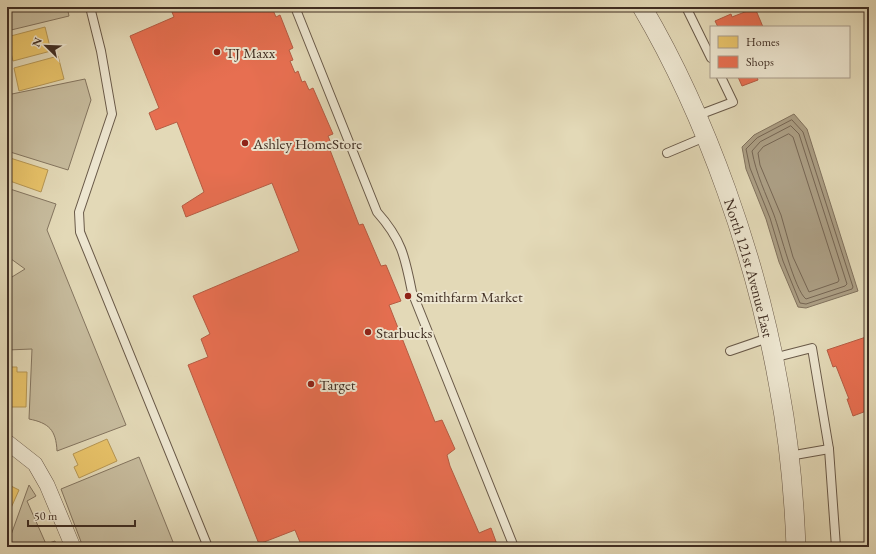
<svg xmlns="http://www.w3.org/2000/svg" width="876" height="554" viewBox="0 0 876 554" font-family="'EB Garamond',serif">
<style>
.green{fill:#c7bc9e;stroke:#847560}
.water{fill:#ac9f85;stroke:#81725e}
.homes{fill:#e9c46a;stroke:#b69755}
.shops{fill:#e76f51;stroke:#b55c43}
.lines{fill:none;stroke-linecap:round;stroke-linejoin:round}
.shore{stroke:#766654;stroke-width:1}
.service-casing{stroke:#695948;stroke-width:10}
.minor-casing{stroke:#695948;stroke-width:16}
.tertiary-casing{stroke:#695948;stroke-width:20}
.service{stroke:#ede6d0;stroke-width:8}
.minor{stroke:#ede6d0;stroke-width:15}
.tertiary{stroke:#ede6d0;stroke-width:19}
.poi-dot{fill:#8f2418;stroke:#ede6d0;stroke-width:1.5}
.labels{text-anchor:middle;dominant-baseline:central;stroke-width:4;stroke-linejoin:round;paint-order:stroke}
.poi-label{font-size:15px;fill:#402e23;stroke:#ede6d0;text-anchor:start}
.street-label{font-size:15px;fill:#402e23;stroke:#ede6d0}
</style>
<rect width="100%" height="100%" fill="#e3d9b7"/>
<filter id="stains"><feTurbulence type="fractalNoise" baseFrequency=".005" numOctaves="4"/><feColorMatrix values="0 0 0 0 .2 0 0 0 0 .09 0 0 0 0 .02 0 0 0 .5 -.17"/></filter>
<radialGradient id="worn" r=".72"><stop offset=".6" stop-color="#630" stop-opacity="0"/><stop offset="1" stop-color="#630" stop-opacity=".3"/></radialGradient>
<g class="green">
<path d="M7,7H67L69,16L7,31Z"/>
<path d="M85,79L91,100L68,170L7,151V95Z"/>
<path d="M7,188L56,204L47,230L126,425L57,451C56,430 49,423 29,419L32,349L7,350V280L25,269L7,256Z"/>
<path d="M139,457L175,547H83L61,489Z"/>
<path d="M29,485L36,496L27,501L46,544L55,541L57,547L7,546Z"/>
</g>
<path class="water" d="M794,114L807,129L858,291L806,308L798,307L779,262L766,219L746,169L742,147L754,135Z"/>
<g class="homes">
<path d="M45,27L51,51L13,61L7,37Z"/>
<path d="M58,56L64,79L19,91L14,68Z"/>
<path d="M7,157L48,170L41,192L7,180Z"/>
<path d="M7,367H17V372H27L26,407H7Z"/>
<path d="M107,439L117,461L79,478L74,467L78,465L73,454Z"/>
<path d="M7,484L19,490L7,517Z"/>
</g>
<g class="shops">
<path d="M170,7H268L269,10L272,8L276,17L280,15L293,48L289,50L293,60L290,61L295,73L298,71L302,82L305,81L309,90L313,88L333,134L328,136L333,148L330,150L359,225L363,224L381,266L386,265L401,301L389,305L435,422L442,420L455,449L447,455L450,466L479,533L491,528L498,547H302L295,530L259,544L188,365L208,357L201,339L210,334L193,296L299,251L272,183L186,217L182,206L204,192L177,122L156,130L149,113L159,108L130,36L174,17Z"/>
<path d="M755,8L763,27H718L715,21L731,14L732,17Z"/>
<path d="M738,77H757L758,80L742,86Z"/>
<path d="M866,337L869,343V410L853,416L847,399H849L836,366L833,367L827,350Z"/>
</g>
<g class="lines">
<g class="shore">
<path d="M792,120L803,132L853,287L852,289L806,304L800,303L783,261L770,218L750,168L746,149L757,138Z"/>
<path d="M791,126L799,134L847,284L845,286L806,299C795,291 780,231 774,215C766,194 756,174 752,151L760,142Z"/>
<path d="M789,134L793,137L839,280L838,282L809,292L793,257L781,215L760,165L758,153L763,147Z"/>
</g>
<g class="service-casing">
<g id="service">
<path d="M90,7L101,51L112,114L79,212L80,232L208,547"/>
<path d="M295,7L377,212C402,240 405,257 412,292L514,547"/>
<path d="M686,7L711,58"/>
<path d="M696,116L733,102L721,77"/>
<path d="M667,153L705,137"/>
<path d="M730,351L768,338"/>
<path d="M773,358L812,348L829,449L836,547"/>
<path d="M789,456L829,449"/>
</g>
</g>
<g class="minor-casing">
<path id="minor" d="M7,442L35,464L47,485L73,547"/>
</g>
<g class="tertiary-casing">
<g id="tertiary">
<path id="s1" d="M642,7C707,117 757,261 779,387C789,440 794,494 796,547"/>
</g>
</g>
<use href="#service" class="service"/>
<use href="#minor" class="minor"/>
<use href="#tertiary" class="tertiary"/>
</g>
<g class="poi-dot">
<circle cx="217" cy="52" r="4"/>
<circle cx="245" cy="143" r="4"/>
<circle cx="408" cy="296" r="4"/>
<circle cx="368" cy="332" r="4"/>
<circle cx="311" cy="384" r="4"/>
</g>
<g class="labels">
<g class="poi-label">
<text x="225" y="52">TJ Maxx</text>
<text x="253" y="143">Ashley HomeStore</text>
<text x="416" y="296">Smithfarm Market</text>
<text x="376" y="332">Starbucks</text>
<text x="319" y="384">Target</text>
</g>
<g class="street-label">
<text stroke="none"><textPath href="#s1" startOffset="283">North 121st Avenue East</textPath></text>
</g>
</g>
<rect width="876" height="554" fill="none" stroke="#e3d9b7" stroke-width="24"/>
<rect x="8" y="8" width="860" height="538" fill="none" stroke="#402e23" stroke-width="2"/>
<rect x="12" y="12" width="852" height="530" fill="none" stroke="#402e23"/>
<rect x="710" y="26" width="140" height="52" fill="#ede6d0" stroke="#a89c8b"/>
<rect x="718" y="36" width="20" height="12" fill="#e9c46a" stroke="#a89c8b"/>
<text x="746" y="46" font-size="12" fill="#402e23">Homes</text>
<rect x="718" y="56" width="20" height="12" fill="#e76f51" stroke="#a89c8b"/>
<text x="746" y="66" font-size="12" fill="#402e23">Shops</text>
<g transform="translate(46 46) rotate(293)" stroke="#ede6d0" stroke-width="3" paint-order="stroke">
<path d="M0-3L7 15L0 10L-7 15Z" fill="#402e23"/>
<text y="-6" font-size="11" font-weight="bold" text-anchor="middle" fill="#402e23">N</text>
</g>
<path d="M28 520v6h107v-6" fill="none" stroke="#402e23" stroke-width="2"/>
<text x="34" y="520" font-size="12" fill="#402e23" stroke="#ede6d0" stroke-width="3" paint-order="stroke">50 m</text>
<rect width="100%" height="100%" filter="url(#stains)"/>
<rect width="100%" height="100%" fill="url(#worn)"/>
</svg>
